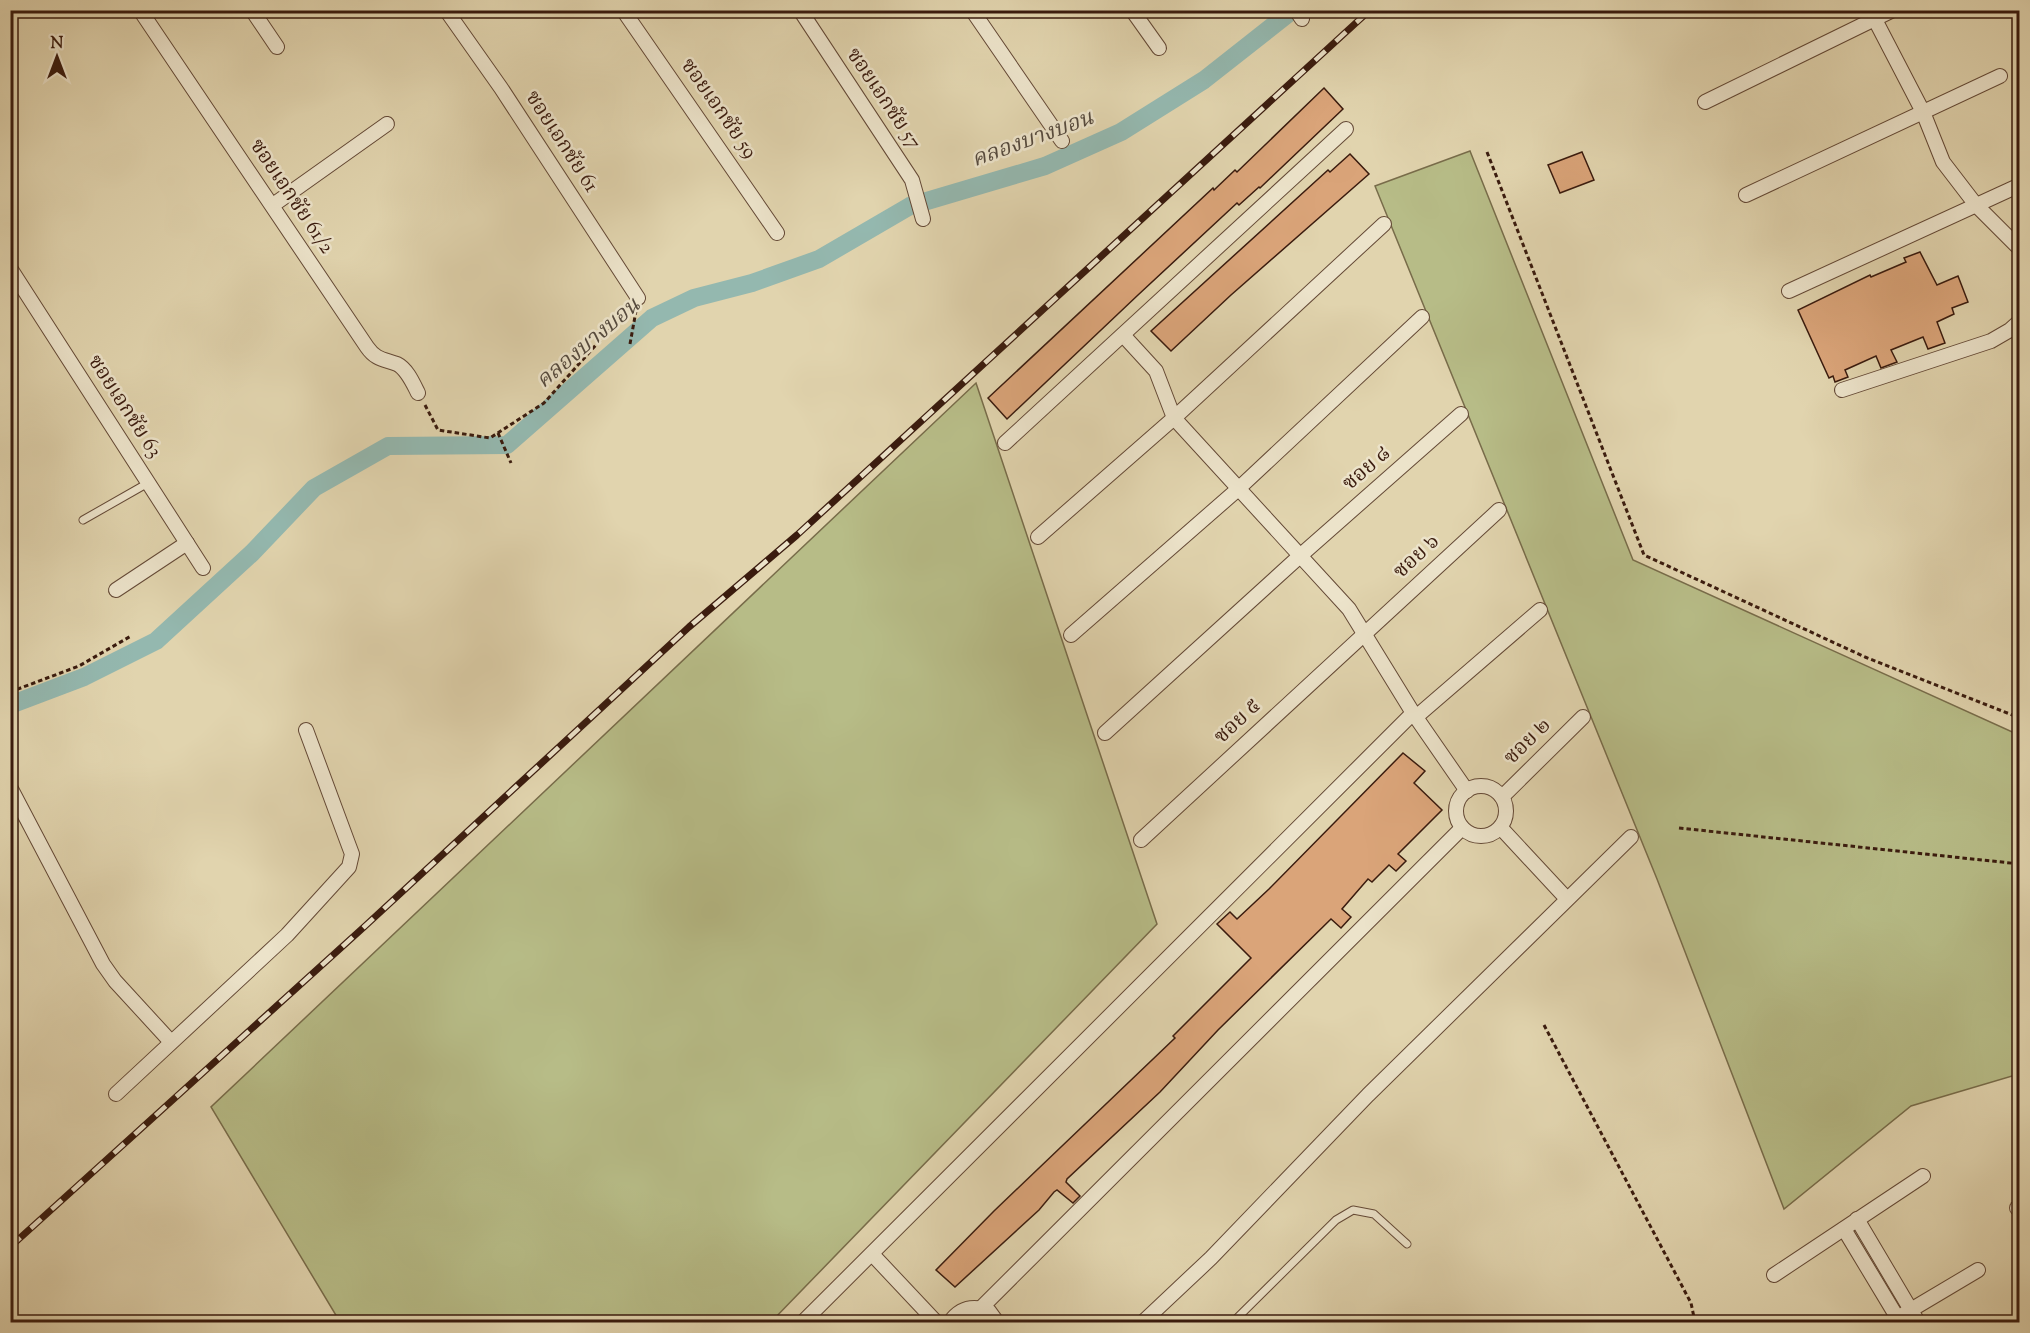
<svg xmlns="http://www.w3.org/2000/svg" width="2030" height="1333" viewBox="0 0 2030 1333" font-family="'Sorts Mill Goudy','Noto Serif Thai',serif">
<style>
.green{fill:#b7bc87;stroke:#786c4a;stroke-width:1.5}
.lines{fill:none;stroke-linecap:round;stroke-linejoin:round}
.canal{stroke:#94b8af;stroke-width:18}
.building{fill:#daa479;stroke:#3a1b0e;stroke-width:1.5}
.lane-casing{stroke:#644936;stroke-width:9}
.street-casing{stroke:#644936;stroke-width:16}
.path{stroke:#3a1b0e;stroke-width:3;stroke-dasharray:4.5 3;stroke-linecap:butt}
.lane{stroke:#ece3ca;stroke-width:7}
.street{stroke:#ece3ca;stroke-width:14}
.rail-casing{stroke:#3a1b0e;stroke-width:7}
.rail{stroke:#ece3ca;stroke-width:4.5;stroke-dasharray:14;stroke-linecap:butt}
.labels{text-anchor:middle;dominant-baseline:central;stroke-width:5;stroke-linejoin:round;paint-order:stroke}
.street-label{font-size:21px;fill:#3a1b0e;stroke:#ece3ca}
.water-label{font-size:22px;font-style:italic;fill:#554a3e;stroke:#ece3ca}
</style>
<rect width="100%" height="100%" fill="#e1d4ae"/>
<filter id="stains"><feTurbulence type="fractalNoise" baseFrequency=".00333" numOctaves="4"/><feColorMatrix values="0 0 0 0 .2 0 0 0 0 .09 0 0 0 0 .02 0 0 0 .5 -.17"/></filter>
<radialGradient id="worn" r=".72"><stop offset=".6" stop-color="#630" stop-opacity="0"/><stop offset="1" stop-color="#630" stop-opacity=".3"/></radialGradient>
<g class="green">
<path d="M1470,151L1633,560L2019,735V1074L1911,1106L1784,1209L1657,879L1375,186Z"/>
<path d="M976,383L1157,924L771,1322H340L211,1107Z"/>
</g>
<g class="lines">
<path class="canal" d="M10,705L84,677L156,641L252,553L314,488L388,446L507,445L652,318L694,298L752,283L819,259L910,206L1045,166L1121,132L1204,80L1293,10"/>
</g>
<g class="building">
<path d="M1324,88L1343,109L1260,188L1259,187L1239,205L1237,203L1138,295L1007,419L988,398L1213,188L1214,190L1235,170L1237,172Z"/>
<path d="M1582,152L1594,180L1560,193L1548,165Z"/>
<path d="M1350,154L1369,174L1231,295L1171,351L1151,331L1328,170L1330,172Z"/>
<path d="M1920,252L1937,285L1958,276L1968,302L1952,308L1954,314L1937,322L1945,343L1928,349L1923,337L1891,350L1897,362L1881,368L1876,356L1845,370L1848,377L1835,382L1833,376L1829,378L1798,310L1870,275L1871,277L1906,262L1904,258Z"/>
<path d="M1403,753L1425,771L1414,783L1442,810L1398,854L1406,861L1396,871L1389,865L1372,882L1368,879L1342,909L1351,917L1341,928L1331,919L1218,1030L1160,1092L1067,1179L1066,1182L1080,1196L1073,1203L1057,1190L1054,1192L1039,1210L955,1287L936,1270L994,1211L1175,1038L1173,1036L1251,958L1217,924L1230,912L1237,919L1269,889Z"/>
</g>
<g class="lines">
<g class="lane-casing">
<g id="lane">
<path d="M83,520L148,483"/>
<path d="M1233,1322L1336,1220L1353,1210L1374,1214L1407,1244"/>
</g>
</g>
<g class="street-casing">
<g id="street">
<path d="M140,10L367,347C376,360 384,359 397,364C407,369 413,383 418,393"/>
<path d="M252,10L277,47"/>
<path d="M446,10L501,88L638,298"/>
<path d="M623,10L777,233"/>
<path d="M800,10L912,180L923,219"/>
<path d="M972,10L1062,141"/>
<path d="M1132,10L1159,48"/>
<path d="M1296,10L1302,19"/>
<path d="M1870,10L1923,112L1943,162L1976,205L2020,249"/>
<path d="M1705,102L1893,10"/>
<path d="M1746,195L2000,76"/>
<path d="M273,205L387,124"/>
<path d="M10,268L203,568"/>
<path d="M1789,291L2020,185"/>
<path d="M1123,335L1156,371L1174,418L1349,609L1413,713L1467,791"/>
<path d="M1842,390L1991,341L2010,330L2020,321"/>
<path d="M1005,443L1346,129"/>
<path d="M1038,537L1174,418L1384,224"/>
<path d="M116,590L187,543"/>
<path d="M1071,635L1237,490L1422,317"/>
<path d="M1416,717L1540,610"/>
<path d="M1105,733L1301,555L1461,414"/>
<circle cx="1481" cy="811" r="25"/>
<path d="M10,787L103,964L115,981L171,1042"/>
<path d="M1502,797L1583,717"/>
<path d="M1501,828L1567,899"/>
<path d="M1141,840L1499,510"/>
<path d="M116,1094L287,935L349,867L352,854L349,846L306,730"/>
<path d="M2017,1208H2020"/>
<path d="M1857,1219L1918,1322"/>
<path d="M1844,1229L1900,1322"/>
<path d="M872,1254L936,1322"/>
<path d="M1774,1275L1923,1176"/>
<path d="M981,1308L1462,828"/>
<path d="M1904,1314L1978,1270"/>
<path d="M803,1322L1413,713"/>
<path d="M950,1322C960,1308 973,1305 989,1311L997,1322"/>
<path d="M1143,1322L1211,1258L1368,1095L1631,837"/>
</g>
</g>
<g class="path">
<path d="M1487,152L1644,555L1865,657L2020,718"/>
<path d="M630,344L636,311"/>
<path d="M425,405L438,430L490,438L544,403L629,308"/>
<path d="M498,433L511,463"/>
<path d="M10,692L79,666L131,636"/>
<path d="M1679,828L2020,864"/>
<path d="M1544,1025L1691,1303L1695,1322"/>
</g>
<use href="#lane" class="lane"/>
<use href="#street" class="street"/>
<g class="rail-casing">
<path id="rail" d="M10,1247L364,927L689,627L797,535L1370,10"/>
</g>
<use href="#rail" class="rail"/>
</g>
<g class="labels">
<g class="street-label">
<text transform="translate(883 99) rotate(56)">ซอยเอกชัย 57</text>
<text transform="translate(718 109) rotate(55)">ซอยเอกชัย 59</text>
<text transform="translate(561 142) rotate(57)">ซอยเอกชัย 61</text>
<text transform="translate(291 197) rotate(56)">ซอยเอกชัย 61/2</text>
<text transform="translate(124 407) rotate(57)">ซอยเอกชัย 63</text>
<text transform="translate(1367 469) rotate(-41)">ซอย ๘</text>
<text transform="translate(1417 557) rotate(-43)">ซอย ๖</text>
<text transform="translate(1238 722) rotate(-43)">ซอย ๕</text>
<text transform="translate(1528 742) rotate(-45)">ซอย ๒</text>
</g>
<g class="water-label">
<text transform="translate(1033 140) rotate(-20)">คลองบางบอน</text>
<text transform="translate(589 344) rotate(-40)">คลองบางบอน</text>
</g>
</g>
<rect width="2030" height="1333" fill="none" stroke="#e1d4ae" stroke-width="36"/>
<rect x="12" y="12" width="2006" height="1309" fill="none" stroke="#3a1b0e" stroke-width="3"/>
<rect x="18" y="18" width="1994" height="1297" fill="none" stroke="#3a1b0e" stroke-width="1.5"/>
<g transform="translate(57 57)" stroke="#ece3ca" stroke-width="4.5" paint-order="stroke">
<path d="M0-4.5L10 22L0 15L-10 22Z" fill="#3a1b0e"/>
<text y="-9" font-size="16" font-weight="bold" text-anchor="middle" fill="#3a1b0e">N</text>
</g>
<rect width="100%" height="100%" filter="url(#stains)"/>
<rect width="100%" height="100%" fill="url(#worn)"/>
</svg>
